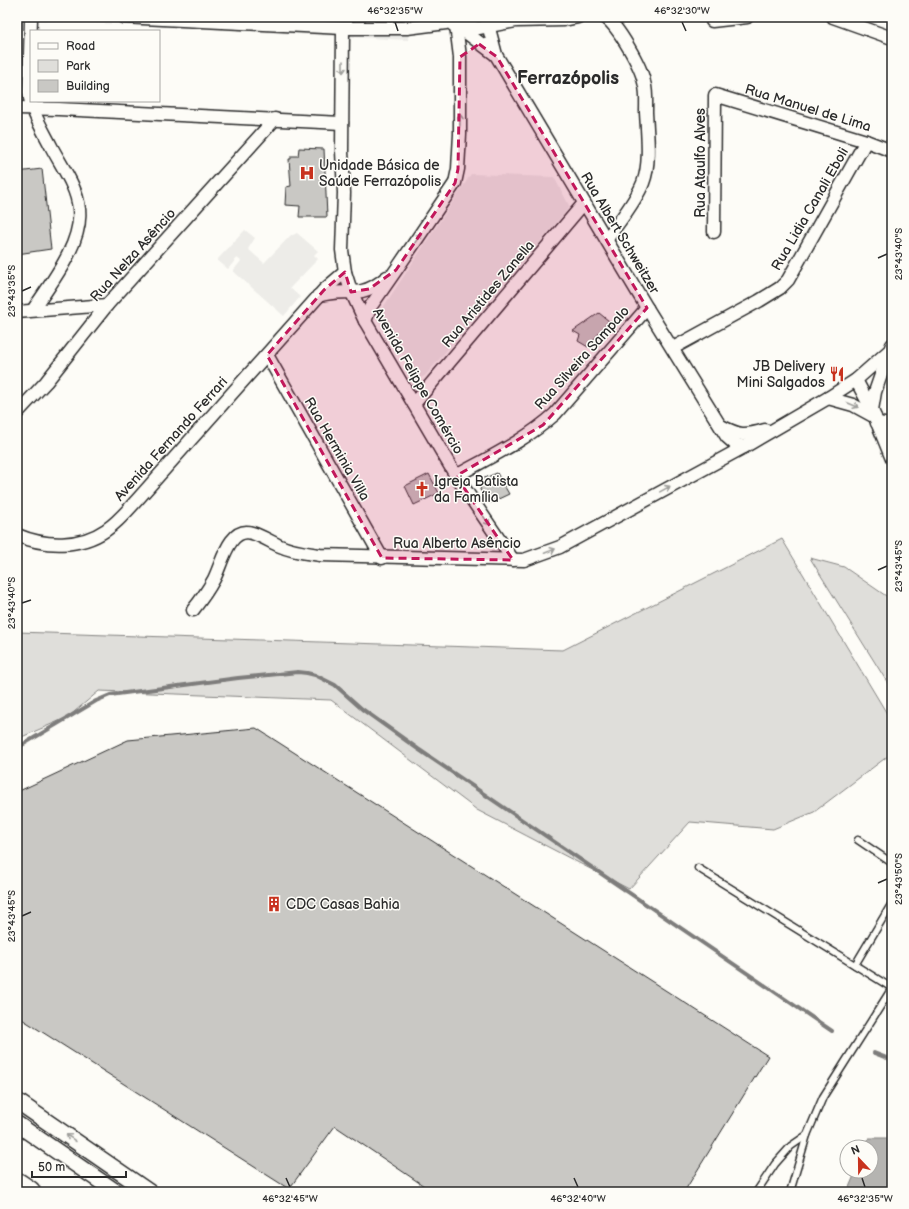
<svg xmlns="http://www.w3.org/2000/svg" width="909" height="1209" viewBox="0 0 909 1209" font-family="'Balsamiq Sans',sans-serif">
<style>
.built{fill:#edece8}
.green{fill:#dfdeda;stroke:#858482}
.water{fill:#b5b4b1;stroke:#7e7d7b}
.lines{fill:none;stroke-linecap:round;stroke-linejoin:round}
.stream{stroke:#7e7d7b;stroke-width:4}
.building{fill:#c9c8c4;stroke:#2b2b2b}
.service-casing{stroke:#2b2b2b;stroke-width:9}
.minor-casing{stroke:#2b2b2b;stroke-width:15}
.tertiary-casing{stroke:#2b2b2b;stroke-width:18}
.motorway-casing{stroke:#2b2b2b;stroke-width:25}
.service{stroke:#fdfcf7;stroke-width:6}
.minor{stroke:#fdfcf7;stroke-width:12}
.tertiary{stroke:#fdfcf7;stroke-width:15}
.motorway{stroke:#fdfcf7;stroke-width:22}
.oneway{stroke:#9e9e9b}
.marked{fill:#c2185b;fill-opacity:0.2;stroke:#c2185b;stroke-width:3;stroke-dasharray:8 5;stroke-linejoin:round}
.ticks{fill:none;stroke:#2b2b2b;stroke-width:1.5}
.labels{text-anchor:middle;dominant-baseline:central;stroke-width:3;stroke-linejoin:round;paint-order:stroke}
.street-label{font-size:14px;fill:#2b2b2b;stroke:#fdfcf7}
.poi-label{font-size:14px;fill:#2b2b2b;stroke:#fdfcf7;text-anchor:start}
.district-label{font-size:18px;font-weight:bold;fill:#2b2b2b;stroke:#fdfcf7}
.neatline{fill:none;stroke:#2b2b2b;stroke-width:1.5}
.ticks-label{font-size:10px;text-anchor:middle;fill:#2b2b2b}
</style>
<rect width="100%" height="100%" fill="#fdfcf7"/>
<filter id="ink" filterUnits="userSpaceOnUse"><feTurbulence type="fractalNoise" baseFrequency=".025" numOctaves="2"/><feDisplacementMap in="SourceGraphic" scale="8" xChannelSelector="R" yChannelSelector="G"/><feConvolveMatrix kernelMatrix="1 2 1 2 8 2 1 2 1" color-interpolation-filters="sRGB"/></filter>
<g filter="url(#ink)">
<g class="built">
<path d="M17,17H346L409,20L408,40L17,19Z"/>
<path d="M471,174L554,177L570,207L425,376L420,378L414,375L382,318V309Z"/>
<path d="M245,230L255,238L248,249L264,263L291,235H293L297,233L318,251L314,255L318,259L290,288L300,297L284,316L233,271L241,261L237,258L228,269L217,260Z"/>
</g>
<g class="green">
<path d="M782,539L892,722V753L814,812L773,829L690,822L629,889L477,810L331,700L99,691L68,717L17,739V632L563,650Z"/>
<path d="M810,558L844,567L892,600V690Z"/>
</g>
<path class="water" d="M869,1138H892V1192H847L856,1171H871V1147H865Z"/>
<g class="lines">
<g class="stream">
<path d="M17,748L96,701L110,695L238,678L298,672L307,673L315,675L335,685L362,709L418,749L832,1031"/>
<path d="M874,1053L892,1060"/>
</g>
</g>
<g class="building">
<path d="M299,148L324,149L327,217H299L300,206L285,205L286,187L291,186L289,159H291V156H298Z"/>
<path d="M42,169L51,249L17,254V172Z"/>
<path d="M599,313L609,321L588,347L578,341L580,335L573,331Z"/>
<path d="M497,473L509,494L490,503L480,490L482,479Z"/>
<path d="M429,474L439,493L414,505L405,486Z"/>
<path d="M256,728L768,1056L684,1192H433L335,1126L289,1189L17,1016V792L128,740Z"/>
</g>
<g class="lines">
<g class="service-casing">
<g id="service">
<path d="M858,840L892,863"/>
<path d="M698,868L892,988"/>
<path d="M855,965L892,903"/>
<path d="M759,1192L757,1191L775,1164L791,1146L807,1135"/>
<path d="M790,1192L807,1135L823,1097L892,988"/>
</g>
</g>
<g class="minor-casing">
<g id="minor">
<path d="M31,17L29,92C31,112 43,130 52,148C62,167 77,187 79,209C83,243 51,283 33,310"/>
<path d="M123,17L343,28H407L446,23"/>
<path d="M486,17L496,55L647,308L727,437L735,444L744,447"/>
<path d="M605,17C618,26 641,66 644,82C647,91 646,102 646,112C647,133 651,163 643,183C635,203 619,221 607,239"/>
<path d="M712,17V21L747,17"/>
<path d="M833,17L892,38"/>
<path d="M453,25C461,25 469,23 474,17"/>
<path d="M343,28L342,151L344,193L342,250L345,272L351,291L365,321L456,476L513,560"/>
<path d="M460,28L496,55"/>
<path d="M463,31L516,21L564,20L578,17"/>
<path d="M17,108L59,109L342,123"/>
<path d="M714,232L715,95L866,141L892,151"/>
<path d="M318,296C335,290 347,294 362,291C372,289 380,283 387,277"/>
<path d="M17,312L107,305"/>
<path d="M365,321L371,306L396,270L455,183L458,169L460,134V57L456,25"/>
<path d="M673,348L759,301L780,288L788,280L866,141"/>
<path d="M267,355L382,558"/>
<path d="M856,380L872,410L892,459"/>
<path d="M828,398L853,405L875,417"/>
<path d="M414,404L584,203"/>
<path d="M872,410L875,392L889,352"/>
<path d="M17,413L46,382L107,305L275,119"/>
<path d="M877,423L892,425"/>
<path d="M721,426C740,436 744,436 765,430"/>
<path d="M456,476C490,457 526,440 555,414L647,308"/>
<path d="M17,535C45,547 80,548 106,530C118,522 128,510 137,500L324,290L345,272"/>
<path d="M193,610C201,600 208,590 214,579C222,564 229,526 252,533C262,536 271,542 280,546C293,552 306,553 320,555L524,560L560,547L744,447L828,398L856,380L890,350L892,345"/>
</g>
</g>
<g class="tertiary-casing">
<g id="tertiary">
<path d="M17,1101L149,1192"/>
<path d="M17,1124L116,1192"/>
</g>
</g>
<g class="motorway-casing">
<path id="motorway" d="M17,1184L29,1192"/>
</g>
<use href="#service" class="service"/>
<use href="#minor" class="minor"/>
<use href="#tertiary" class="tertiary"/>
<use href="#motorway" class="motorway"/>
</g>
<defs><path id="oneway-shaft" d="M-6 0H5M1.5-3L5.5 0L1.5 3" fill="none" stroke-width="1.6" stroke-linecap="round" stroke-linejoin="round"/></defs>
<g class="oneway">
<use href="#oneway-shaft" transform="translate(343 67) rotate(90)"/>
<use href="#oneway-shaft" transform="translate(460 120) rotate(-89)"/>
<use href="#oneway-shaft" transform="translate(418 238) rotate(-56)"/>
<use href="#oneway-shaft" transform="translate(853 405) rotate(23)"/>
<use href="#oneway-shaft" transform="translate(665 489) rotate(-29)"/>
<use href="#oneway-shaft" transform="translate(486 520) rotate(56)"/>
<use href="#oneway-shaft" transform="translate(550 551) rotate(-22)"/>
<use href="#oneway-shaft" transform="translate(71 1138) rotate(-145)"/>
</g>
</g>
<path class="marked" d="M479,44L497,57L647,308L543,425L456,476L513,560L382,558L267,355L324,290L345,272L351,292L369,289L396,270L455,183L458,169L460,57Z"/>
<path class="ticks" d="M395,22L398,31M682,22L686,31M878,258L887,254M22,291L31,287M878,570L887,566M22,603L31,600M878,883L887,879M22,916L31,912M286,1178L290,1187M574,1178L578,1187M862,1178L865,1187"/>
<defs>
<g id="hospital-bare" transform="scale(1.2)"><path d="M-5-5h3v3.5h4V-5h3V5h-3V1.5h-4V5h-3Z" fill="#c8321e" stroke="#fdfcf7" stroke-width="2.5" paint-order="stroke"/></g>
<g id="restaurant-bare" transform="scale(1.2)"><path d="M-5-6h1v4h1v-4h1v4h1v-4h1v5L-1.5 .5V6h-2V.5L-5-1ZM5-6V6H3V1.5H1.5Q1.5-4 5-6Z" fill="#c8321e" stroke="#fdfcf7" stroke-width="2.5" paint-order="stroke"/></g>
<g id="church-bare" transform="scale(1.2)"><path d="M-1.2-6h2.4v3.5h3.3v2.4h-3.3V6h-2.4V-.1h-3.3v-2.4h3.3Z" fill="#c8321e" stroke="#fdfcf7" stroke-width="2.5" paint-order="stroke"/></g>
<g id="building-bare" transform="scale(1.2)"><path d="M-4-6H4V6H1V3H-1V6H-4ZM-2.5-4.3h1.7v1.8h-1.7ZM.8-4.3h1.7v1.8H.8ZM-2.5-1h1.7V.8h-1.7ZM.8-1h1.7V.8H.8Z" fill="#c8321e" stroke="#fdfcf7" stroke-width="2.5" paint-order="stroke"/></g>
</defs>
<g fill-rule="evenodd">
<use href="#hospital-bare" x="307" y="173"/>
<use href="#restaurant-bare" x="837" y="374"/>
<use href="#church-bare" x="422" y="489"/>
<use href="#building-bare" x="274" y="904"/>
</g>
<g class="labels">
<g class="street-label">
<text transform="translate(808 108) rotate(17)">Rua Manuel de Lima</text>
<text transform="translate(700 163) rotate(-90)">Rua Ataulfo Alves</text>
<text transform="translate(810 209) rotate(-60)">Rua Lidia Canali Eboli</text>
<text transform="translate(620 233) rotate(59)">Rua Albert Schweitzer</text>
<text transform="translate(133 255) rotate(-48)">Rua Nelza Asêncio</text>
<text transform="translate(488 294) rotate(-50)">Rua Aristides Zanella</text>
<text transform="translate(582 358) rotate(-48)">Rua Silveira Sampalo</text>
<text transform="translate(418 381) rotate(60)">Avenida Felippe Comércio</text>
<text transform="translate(171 439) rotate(-48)">Avenida Fernando Ferrari</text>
<text transform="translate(337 449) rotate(60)">Rua Herminia Villa</text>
<text x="457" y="543">Rua Alberto Asêncio</text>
</g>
<g class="poi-label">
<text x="319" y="165">Unidade Básica de<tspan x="319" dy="16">Saúde Ferrazópolis</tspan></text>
<text x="825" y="366" text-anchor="end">JB Delivery<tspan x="825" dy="16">Mini Salgados</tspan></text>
<text x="434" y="481">Igreja Batista<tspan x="434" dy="16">da Família</tspan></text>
<text x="286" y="904">CDC Casas Bahia</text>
</g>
<g class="district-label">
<text x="568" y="78">Ferrazópolis</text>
</g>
</g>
<rect width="909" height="1209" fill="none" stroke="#fdfcf7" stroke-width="44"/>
<rect x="30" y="30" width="130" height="72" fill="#fdfcf7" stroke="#a9a8a5"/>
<rect x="38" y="43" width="20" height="6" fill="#fdfcf7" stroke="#a9a8a5"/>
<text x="66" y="50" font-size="12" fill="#2b2b2b">Road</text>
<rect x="38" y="60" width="20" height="12" fill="#dfdeda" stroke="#a9a8a5"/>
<text x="66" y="70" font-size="12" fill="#2b2b2b">Park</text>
<rect x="38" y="80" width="20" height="12" fill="#c9c8c4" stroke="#a9a8a5"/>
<text x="66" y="90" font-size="12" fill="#2b2b2b">Building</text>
<g transform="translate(859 1159) rotate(338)"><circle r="19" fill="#fdfcf7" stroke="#a9a8a5"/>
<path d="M0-3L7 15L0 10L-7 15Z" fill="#c8321e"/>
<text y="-6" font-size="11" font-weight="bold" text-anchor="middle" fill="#2b2b2b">N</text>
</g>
<path d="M32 1171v6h94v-6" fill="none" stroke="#2b2b2b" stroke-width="2"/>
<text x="38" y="1171" font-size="12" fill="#2b2b2b" stroke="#fdfcf7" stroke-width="3" paint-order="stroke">50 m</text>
<rect x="22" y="22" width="865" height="1165" class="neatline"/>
<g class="ticks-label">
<text x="395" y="14">46°32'35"W</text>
<text x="682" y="14">46°32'30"W</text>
<text transform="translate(898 254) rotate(-90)" y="4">23°43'40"S</text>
<text transform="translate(11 291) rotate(-90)" y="4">23°43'35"S</text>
<text transform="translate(898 566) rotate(-90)" y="4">23°43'45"S</text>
<text transform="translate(11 603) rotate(-90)" y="4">23°43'40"S</text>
<text transform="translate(898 879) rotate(-90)" y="4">23°43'50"S</text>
<text transform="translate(11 916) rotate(-90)" y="4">23°43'45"S</text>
<text x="290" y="1202">46°32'45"W</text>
<text x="578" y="1202">46°32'40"W</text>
<text x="865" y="1202">46°32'35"W</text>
</g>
</svg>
